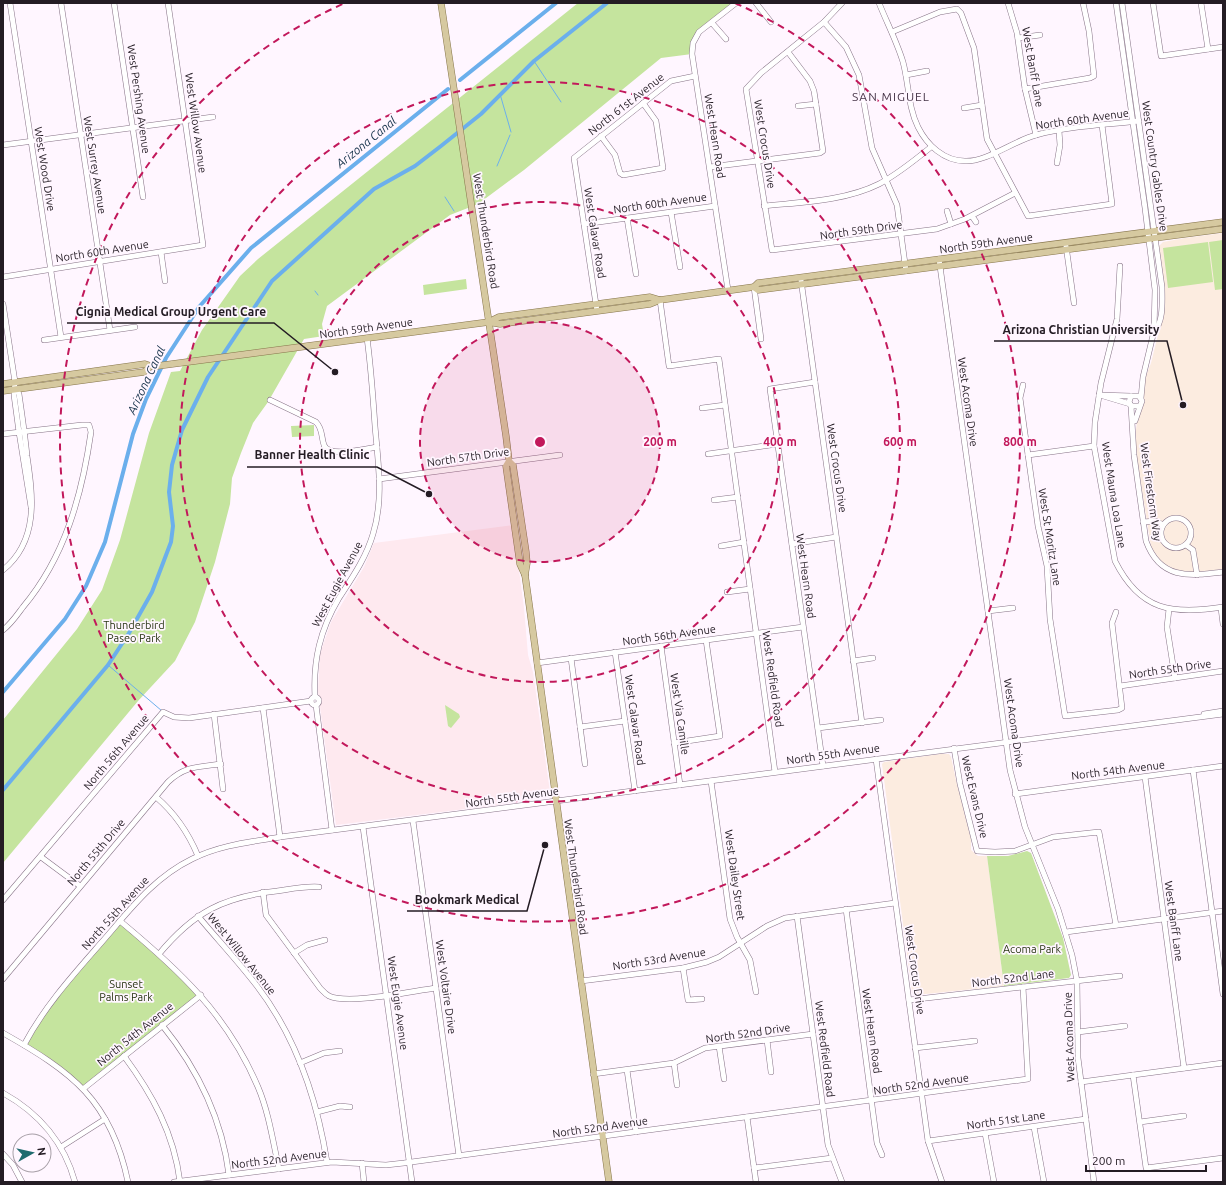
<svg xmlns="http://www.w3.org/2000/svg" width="1226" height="1185" viewBox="0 0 1226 1185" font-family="Ubuntu,sans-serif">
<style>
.education{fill:#fcece0}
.medical{fill:#fee9ef}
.green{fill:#c5e49e}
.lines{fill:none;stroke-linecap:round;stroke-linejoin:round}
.stream{stroke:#6bafec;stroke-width:1}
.canal{stroke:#6bafec;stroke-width:4}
.minor-casing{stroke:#877387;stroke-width:6}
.major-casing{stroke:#86754b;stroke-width:7}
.minor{stroke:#fff;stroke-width:5}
.major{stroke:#d6c9a0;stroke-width:6}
.ring{fill:none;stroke:#c2185b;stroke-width:2;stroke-dasharray:7 5}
.labels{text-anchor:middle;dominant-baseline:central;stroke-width:3.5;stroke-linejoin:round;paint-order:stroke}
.street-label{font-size:11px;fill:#241c24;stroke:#fff6ff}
.park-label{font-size:11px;fill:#293614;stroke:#fff6ff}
.neighbourhood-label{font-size:12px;letter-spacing:1px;fill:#463447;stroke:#fff6ff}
.water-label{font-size:12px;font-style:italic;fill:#132f48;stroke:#fff6ff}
.centre{fill:#c2185b;stroke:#fff6ff;stroke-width:2}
.ring-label{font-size:12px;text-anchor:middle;font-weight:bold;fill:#c2185b;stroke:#fff6ff;stroke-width:3.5;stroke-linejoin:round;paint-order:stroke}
.leader{fill:none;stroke:#241c24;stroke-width:1.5}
.callout-dot{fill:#241c24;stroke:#fff6ff;stroke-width:1.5}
.callout-label{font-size:12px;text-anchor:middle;font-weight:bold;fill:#241c24;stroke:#fff6ff;stroke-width:3.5;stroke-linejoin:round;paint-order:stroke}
</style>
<rect width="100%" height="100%" fill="#fff6ff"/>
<g class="education">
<path d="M1223,233V569L1192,573L1178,571L1162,563L1151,547L1136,452V430L1138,412L1143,399L1144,381L1151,363L1163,315L1164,287L1159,246L1163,242L1185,238Z"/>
<path d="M940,754H949L951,757L956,780L971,839V850L978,856H987L1004,986L916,995L912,992L882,764L884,762Z"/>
</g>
<path class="medical" d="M513,525L524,608L528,655L533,672L550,792L548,796L498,805L336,825L318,692L320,654L331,622L364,567L374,543Z"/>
<g class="green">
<path d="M578,3H736L699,32L692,54L661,58L524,170L478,204L450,215L327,306L322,324L324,336L304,339L268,402L253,423L241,453L232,478L230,504L215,562L195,622L175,661L138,701L3,863V720L77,629L102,590L120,540L149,433L171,372L180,371L202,330L240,276L258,259Z"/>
<path d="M1223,240V289L1215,290L1209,242Z"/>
<path d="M1208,242L1213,282L1168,288L1163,248Z"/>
<path d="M466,279L467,289L424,295L423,285Z"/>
<path d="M314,425V436L292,437L291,426Z"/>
<path d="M445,705L459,714L460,717L451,728L448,726Z"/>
<path d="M1027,851L1031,853L1063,938L1071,975L1069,978L1004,986L987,856H1008Z"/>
<path d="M120,921L201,995L83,1089L24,1045L46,1009Z"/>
</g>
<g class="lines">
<g class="stream">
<path d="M534,61L561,102"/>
<path d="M500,94L511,132"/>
<path d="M497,166L510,135"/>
<path d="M445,197L454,211"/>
<path d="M458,217L459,219"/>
<path d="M315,291L318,295"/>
<path d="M108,665L162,711"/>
</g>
<g class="canal">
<path d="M460,80L556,3"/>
<path d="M3,692L65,619L86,586L105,542L133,434L146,399L166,358L199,307L251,248L448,89"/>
<path d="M3,790L108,665L129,633L152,592L171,542L173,526L169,492L172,465L182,430L208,377L272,281L374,189L415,166L441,146L481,114L534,61L607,3"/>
</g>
<g class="minor-casing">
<g id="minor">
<path d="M10,3L61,337"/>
<path d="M61,3L110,330"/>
<path d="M114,3L143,197"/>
<path d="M756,3L771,22"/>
<path d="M842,3L824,22L761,73L746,89L772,250L937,229L965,219L1015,193"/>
<path d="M879,3C887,23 897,42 903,62C909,84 908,107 918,127C927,145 944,161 965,161C987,162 1013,141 1036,135C1069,126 1105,125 1139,121"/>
<path d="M1008,3L1017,33L1025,89L1036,135"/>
<path d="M1116,3L1145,208L1155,290L1154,331L1143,377L1141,398"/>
<path d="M1122,3L1162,287C1162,300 1164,322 1154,331"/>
<path d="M1153,3L1161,56L1223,47"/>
<path d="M1201,3L1208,49"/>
<path d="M824,22L846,47L859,75L872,148L897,205L906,271"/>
<path d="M712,23L726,39"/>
<path d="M892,32L940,12L957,9L961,13L974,48L987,139L1028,216L1112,204L1102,125"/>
<path d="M1018,38L1040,35"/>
<path d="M906,75L927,71"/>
<path d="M1025,89L1090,78L1094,76L1089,31L1083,3"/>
<path d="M798,106L816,104"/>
<path d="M964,108L982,105"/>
<path d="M601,136L615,155L620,173L623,175L663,168L656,121L643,103"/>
<path d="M3,145L213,117"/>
<path d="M1057,163L1060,145L1059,131"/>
<path d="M710,167L820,153L823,151L814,91L810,81L788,52"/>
<path d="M764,206C802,202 845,201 879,184C898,174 915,160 931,147"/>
<path d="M947,211L951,224"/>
<path d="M671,212L680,267"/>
<path d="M972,216L976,222"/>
<path d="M627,218L636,274"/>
<path d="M584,224L715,206"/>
<path d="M1066,246L1074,303"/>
<path d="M161,252L165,281"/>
<path d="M939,259L1010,770L1025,827L1058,909L1072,955L1077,981L1078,1058L1094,1182"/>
<path d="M1120,266L1117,319L1101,383L1095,422L1094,446L1115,561C1140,611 1172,615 1223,607"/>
<path d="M3,277L203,245L168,3"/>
<path d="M801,280L862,723"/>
<path d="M754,287L761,339"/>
<path d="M728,290L692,54L693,43L699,32L736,3"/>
<path d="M660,300L669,366L719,359L775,772"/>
<path d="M3,304L15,382L14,395L19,432L31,507"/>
<path d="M597,311L574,158L671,81L695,76"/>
<path d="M44,340L135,327"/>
<path d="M815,382L770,389L823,766"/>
<path d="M1023,385L1020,398L1038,526L1047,566L1050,619L1065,716L1118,710L1122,708L1112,623L1116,612"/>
<path d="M1099,395L1131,396"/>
<path d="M1100,395L1130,404"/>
<path d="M270,400L316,422C323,429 321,437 324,445C328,458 366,449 377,447"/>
<path d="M1131,406L1134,455L1146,541C1160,580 1189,576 1223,572"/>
<path d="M702,408L725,405"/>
<path d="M1135,421L1142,401L1139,396H1131L1129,402L1131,406H1139"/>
<path d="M3,434L82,425H89L91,432C82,495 65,557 23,607C17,615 11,624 3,630"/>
<path d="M708,454L778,444"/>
<path d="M1028,455L1094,446"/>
<path d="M379,479L560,455"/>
<path d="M714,500L738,497"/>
<circle cx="1176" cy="533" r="15"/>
<path d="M1143,522L1156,521L1163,525"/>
<path d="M792,544L836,537"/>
<path d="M1186,545L1193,550L1197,575"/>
<path d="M721,546L744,542"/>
<path d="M3,570C39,541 33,496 27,456C25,435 22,415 19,394L16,389"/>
<path d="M727,592L750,589"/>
<path d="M1221,608L1223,624"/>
<path d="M1169,609L1167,627L1175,678"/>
<path d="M988,611L1013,608"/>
<path d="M661,646L680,785"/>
<path d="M615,652L635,791"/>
<path d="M571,658L585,764"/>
<path d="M853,661L873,658"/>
<path d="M537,663L803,627"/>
<path d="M1120,686L1223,671"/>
<circle cx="315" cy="701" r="4"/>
<path d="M315,697C313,660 320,630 339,598C352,578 366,558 373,534C384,499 378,462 375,426C373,397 371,367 367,338"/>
<path d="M316,705L332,830"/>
<path d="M263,708L280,837"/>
<path d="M214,714L223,789"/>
<path d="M1204,714L1223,711"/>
<path d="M580,727L625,721"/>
<path d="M818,728L881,720"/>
<path d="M674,743L720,736L706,640"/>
<path d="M954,748L960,784L977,851L995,852L1015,851L1053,837L1099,832L1116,925"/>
<path d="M876,759L928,1141L942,1182"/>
<path d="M1193,770L1223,994"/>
<path d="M1145,777L1184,1068"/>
<path d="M711,781L730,919L737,937L750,960L756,992"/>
<path d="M1015,794L1223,766"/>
<path d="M156,797C176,814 188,832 198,856"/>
<path d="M413,821L459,1156"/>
<path d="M363,827L412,1182"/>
<path d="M41,857L80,886"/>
<path d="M263,892L266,915L320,988C323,991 325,994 329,996C349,1005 412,991 436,988"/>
<path d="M3,900L163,712L174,717L189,718L311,701"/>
<path d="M846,909L877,1143L882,1155"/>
<path d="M198,916C217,939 238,961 257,986C296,1037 317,1099 327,1162"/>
<path d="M797,916L828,1145L842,1182"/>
<path d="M120,921C179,970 227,1014 258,1087C269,1113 273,1142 279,1169"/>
<path d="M1066,932L1223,911"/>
<path d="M294,953L307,945L325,940"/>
<path d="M159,954C194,912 223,897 277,891C291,889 305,886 319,887"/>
<path d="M683,968L688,1000L702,999"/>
<path d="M3,979L168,782C185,766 198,767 221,764"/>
<path d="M581,981L683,968L707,962L719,957L767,926L785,918L895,903"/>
<path d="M909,1000L1120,976"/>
<path d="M162,1025C197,1068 222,1119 229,1175"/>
<path d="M1078,1032L1125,1026"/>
<path d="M3,1033C72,1072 111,1100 128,1182"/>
<path d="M767,1040L771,1072"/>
<path d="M24,1045C44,1007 73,975 101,943C129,911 153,878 192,859C220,845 250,842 280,837L1223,714"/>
<path d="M719,1046L724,1079"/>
<path d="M915,1048L975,1041"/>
<path d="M124,1056C152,1094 174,1133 180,1182"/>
<path d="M300,1063L324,1053L340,1051"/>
<path d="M674,1063L677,1085"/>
<path d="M627,1070L636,1132"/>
<path d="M593,1074L674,1063L705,1048L813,1034"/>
<path d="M1133,1075L1146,1168L1223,1158"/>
<path d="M1081,1082L1223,1063"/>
<path d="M83,1089L201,995"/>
<path d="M3,1093C39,1113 64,1142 75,1182"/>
<path d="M317,1112L340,1106L350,1107"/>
<path d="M747,1117L756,1182"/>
<path d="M1140,1122L1184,1116"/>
<path d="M1034,1127L1044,1182"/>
<path d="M985,1133L994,1182"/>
<path d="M928,1141L1086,1119"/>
<path d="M61,1147L105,1119"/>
<path d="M3,1154L13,1165L22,1182"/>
<path d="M362,1163L364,1182"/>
<path d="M754,1168L832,1158"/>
<path d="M174,1182L332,1162L386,1165L404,1163L1028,1079L1023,987"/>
</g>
</g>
<g class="major-casing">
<g id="major">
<path d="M441,3L506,436L509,461L506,466L520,564L525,575"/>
<path d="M754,287L758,290L1223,229"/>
<path d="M489,322L500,324L650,304L660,300L754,287L758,283L1223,222"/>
<path d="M3,384L145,364L151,366H157L489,322L499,317L650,297L660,300"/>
<path d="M3,391L144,372L151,366"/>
<path d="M509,461L513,465L526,552L527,563L525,575L528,596L609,1182"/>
</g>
</g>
<use href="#minor" class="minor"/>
<use href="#major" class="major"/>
</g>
<circle cx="540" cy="442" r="120" fill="#c2185b" fill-opacity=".12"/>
<g class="ring">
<circle cx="540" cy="442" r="120"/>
<circle cx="540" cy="442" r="240"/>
<circle cx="540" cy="442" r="360"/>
<path d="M735 3A480 480 0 1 1 345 3"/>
</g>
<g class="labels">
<g class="street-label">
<text transform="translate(1033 67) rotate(80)">West Banff Lane</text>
<text transform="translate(139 99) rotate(82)">West Pershing Avenue</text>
<text transform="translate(626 104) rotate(-38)">North 61st Avenue</text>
<text transform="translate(1082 119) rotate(-8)">North 60th Avenue</text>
<text transform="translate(196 123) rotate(82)">West Willow Avenue</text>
<text transform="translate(715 136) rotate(81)">West Hearn Road</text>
<text transform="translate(765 144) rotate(81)">West Crocus Drive</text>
<text transform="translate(95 165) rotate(81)">West Surrey Avenue</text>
<text transform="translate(1155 166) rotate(82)">West Country Gables Drive</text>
<text transform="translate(45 169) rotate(81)">West Wood Drive</text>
<text transform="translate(660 203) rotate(-8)">North 60th Avenue</text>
<text transform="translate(861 230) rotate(-8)">North 59th Drive</text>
<text transform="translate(486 231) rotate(81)">West Thunderbird Road</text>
<text transform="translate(595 233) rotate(81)">West Calavar Road</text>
<text transform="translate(986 243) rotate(-8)">North 59th Avenue</text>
<text transform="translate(102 251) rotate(-9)">North 60th Avenue</text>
<text transform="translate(366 328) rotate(-8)">North 59th Avenue</text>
<text transform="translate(968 402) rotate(82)">West Acoma Drive</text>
<text transform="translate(468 457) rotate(-8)">North 57th Drive</text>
<text transform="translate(837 468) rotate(82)">West Crocus Drive</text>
<text transform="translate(1151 492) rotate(82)">West Firestorm Way</text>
<text transform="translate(1114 495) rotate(81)">West Mauna Loa Lane</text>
<text transform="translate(1050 537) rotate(81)">West St Moritz Lane</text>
<text transform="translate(806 576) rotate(82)">West Hearn Road</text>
<text transform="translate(337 584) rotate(-62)">West Eugie Avenue</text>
<text transform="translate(669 635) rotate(-8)">North 56th Avenue</text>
<text transform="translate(1170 669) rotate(-8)">North 55th Drive</text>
<text transform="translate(773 679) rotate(82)">West Redfield Road</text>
<text transform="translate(680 714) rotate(82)">West Via Camille</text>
<text transform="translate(635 720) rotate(82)">West Calavar Road</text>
<text transform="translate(1014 723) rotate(82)">West Acoma Drive</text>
<text transform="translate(116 752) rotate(-50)">North 56th Avenue</text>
<text transform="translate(833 754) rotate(-8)">North 55th Avenue</text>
<text transform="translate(1118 770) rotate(-7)">North 54th Avenue</text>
<text transform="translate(512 797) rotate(-8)">North 55th Avenue</text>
<text transform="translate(975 797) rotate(77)">West Evans Drive</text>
<text transform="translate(96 852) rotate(-50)">North 55th Drive</text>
<text transform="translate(735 875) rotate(82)">West Dailey Street</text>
<text transform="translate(576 877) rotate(82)">West Thunderbird Road</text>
<text transform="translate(115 913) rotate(-48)">North 55th Avenue</text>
<text transform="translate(1174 921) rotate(82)">West Banff Lane</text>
<text transform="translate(242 954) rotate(51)">West Willow Avenue</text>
<text transform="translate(659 959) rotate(-9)">North 53rd Avenue</text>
<text transform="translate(915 970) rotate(82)">West Crocus Drive</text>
<text transform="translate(1013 978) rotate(-7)">North 52nd Lane</text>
<text transform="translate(446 987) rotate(82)">West Voltaire Drive</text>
<text transform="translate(398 1003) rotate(82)">West Eugie Avenue</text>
<text transform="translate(872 1031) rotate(82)">West Hearn Road</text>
<text transform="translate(748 1033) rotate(-8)">North 52nd Drive</text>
<text transform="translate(135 1034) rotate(-39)">North 54th Avenue</text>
<text transform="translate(1069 1037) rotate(-92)">West Acoma Drive</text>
<text transform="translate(825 1049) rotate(83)">West Redfield Road</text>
<text transform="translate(921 1084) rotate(-8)">North 52nd Avenue</text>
<text transform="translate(1006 1120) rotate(-8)">North 51st Lane</text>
<text transform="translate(600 1127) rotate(-8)">North 52nd Avenue</text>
<text transform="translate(279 1159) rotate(-7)">North 52nd Avenue</text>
</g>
<g class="park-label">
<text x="134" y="625">Thunderbird<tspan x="134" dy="13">Paseo Park</tspan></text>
<text x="1032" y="949">Acoma Park</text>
<text x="126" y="984">Sunset<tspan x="126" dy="13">Palms Park</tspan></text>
</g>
<g class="neighbourhood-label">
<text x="891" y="96">SAN MIGUEL</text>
</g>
<g class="water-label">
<text transform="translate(366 142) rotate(-39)">Arizona Canal</text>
<text transform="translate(146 380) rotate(-65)">Arizona Canal</text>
</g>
</g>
<circle cx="540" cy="442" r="6" class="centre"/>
<g class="ring-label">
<text x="660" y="446">200 m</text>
<text x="780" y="446">400 m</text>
<text x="900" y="446">600 m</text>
<text x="1020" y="446">800 m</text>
</g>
<path class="leader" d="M335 372L274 323H67M1183 405L1167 341H994M429 494L377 467H247M545 845L527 911H407"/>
<g class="callout-dot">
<circle cx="335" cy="372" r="4"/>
<circle cx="1183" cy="405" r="4"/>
<circle cx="429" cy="494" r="4"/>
<circle cx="545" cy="845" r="4"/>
</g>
<g class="callout-label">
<text x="171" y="316">Cignia Medical Group Urgent Care</text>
<text x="1081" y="334">Arizona Christian University</text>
<text x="312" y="459">Banner Health Clinic</text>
<text x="467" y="904">Bookmark Medical</text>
</g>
<rect width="1226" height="1185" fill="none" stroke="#241c24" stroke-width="8"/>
<g transform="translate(32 1153) rotate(82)"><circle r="19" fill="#fff6ff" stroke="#a79fa7"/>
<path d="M0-3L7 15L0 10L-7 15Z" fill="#1f6b6e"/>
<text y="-6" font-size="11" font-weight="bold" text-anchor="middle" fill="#241c24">N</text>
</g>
<path d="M1086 1165v6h120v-6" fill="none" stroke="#241c24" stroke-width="2"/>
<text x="1092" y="1165" font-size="12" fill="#241c24" stroke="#fff6ff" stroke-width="3" paint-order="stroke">200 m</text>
</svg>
